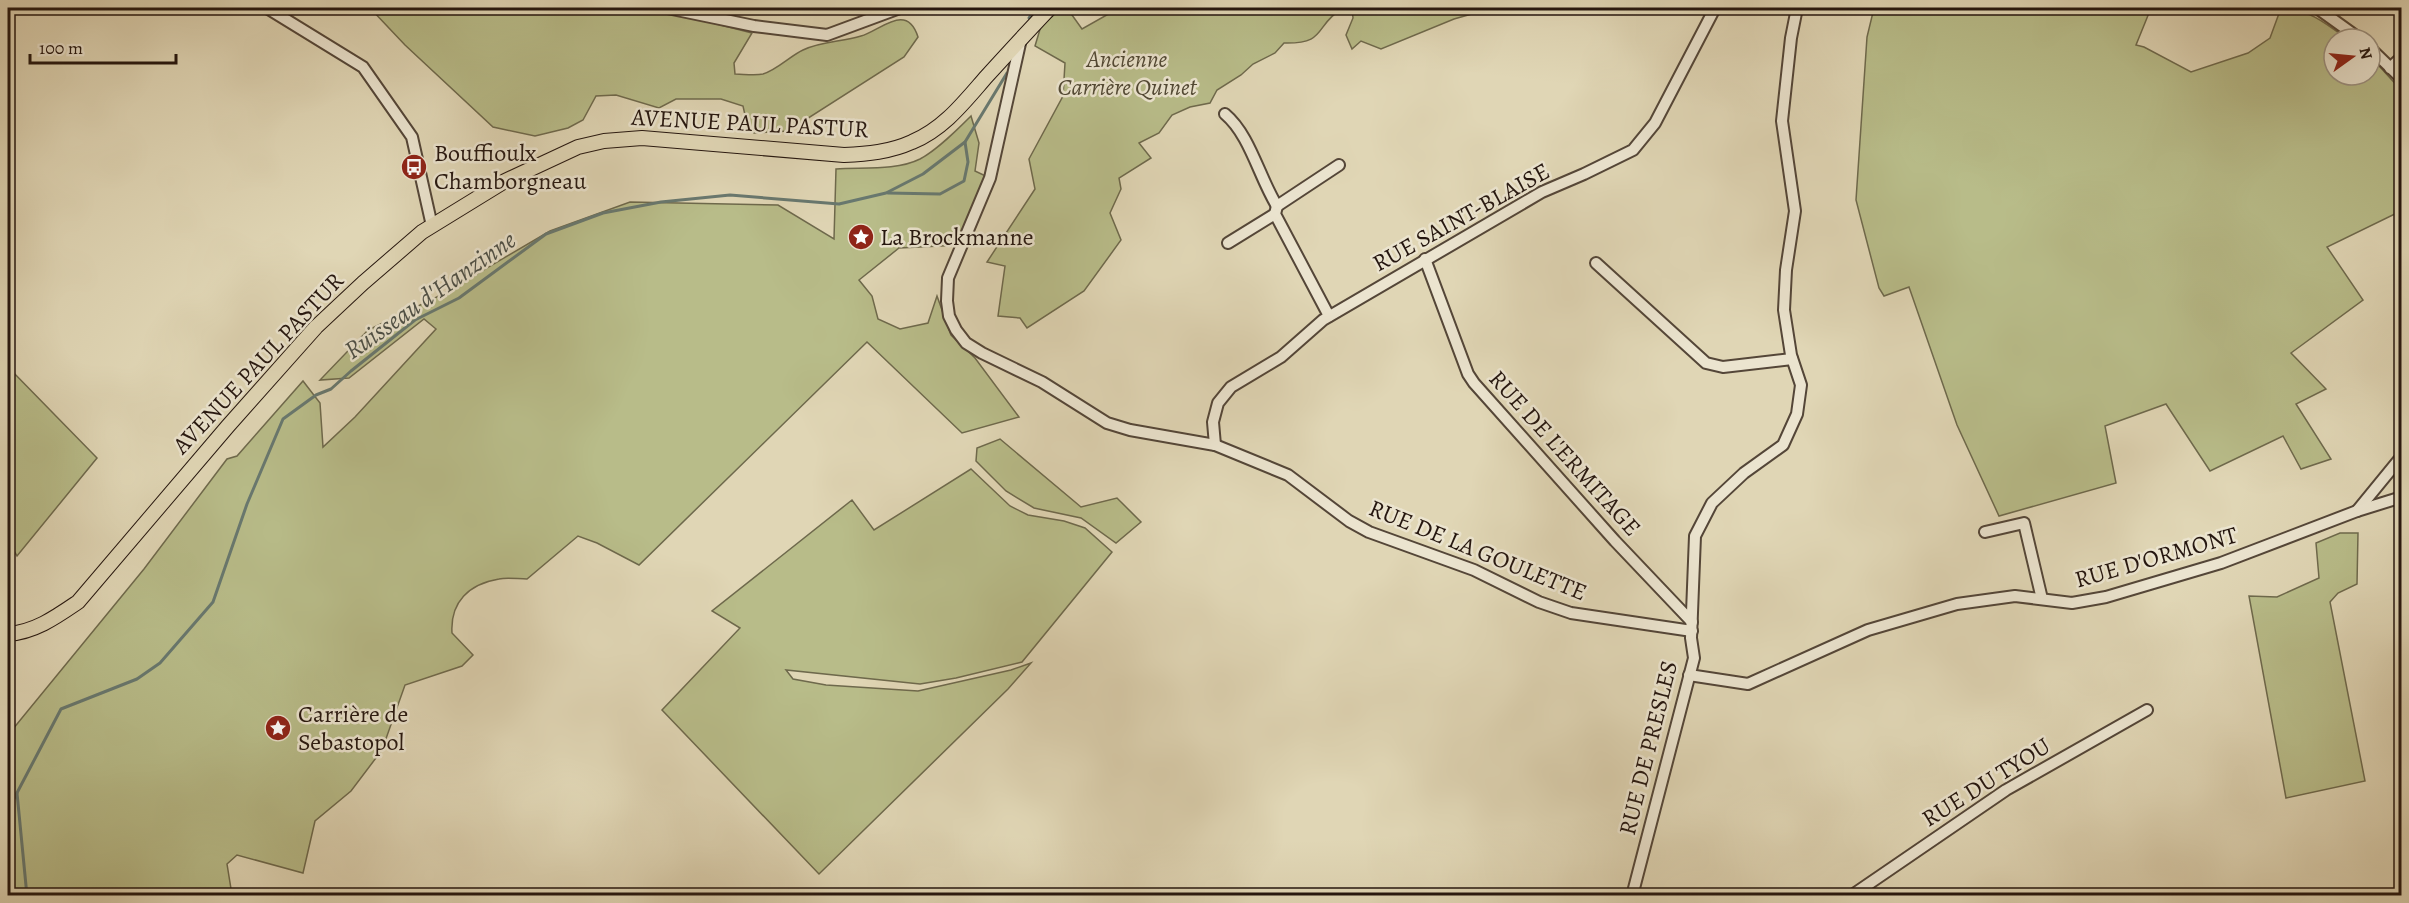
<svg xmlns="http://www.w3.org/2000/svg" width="2409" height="903" viewBox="0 0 2409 903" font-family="Alegreya,serif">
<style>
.green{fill:#b8bc89;stroke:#6e694c;stroke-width:1.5}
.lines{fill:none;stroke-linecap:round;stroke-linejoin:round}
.stream{stroke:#68786f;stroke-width:3}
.minor-casing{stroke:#544638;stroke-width:14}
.major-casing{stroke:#25160f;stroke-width:16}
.minor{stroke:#ebe4cf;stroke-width:10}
.major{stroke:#e0d6b5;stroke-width:14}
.labels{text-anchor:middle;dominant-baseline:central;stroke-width:5;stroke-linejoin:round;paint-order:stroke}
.park-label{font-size:24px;font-style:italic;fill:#514834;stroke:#ebe4cf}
.street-label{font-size:24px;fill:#25160f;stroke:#ebe4cf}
.poi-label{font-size:24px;fill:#25160f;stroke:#ebe4cf;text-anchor:start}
.water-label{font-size:26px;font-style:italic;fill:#4c4f47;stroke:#ebe4cf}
</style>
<rect width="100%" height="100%" fill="#e0d6b5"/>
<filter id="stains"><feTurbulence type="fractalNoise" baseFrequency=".00333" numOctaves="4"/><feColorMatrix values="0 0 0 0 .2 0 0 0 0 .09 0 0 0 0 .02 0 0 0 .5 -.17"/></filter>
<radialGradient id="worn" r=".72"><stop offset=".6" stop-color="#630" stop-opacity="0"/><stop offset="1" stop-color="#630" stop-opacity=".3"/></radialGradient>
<g class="green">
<path d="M370,8H654L752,33L734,63L735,74C743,74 755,76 763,74C777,70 790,56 803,50C822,41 842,42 861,36C881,30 907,2 918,37L904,57L788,131L754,133L747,124L743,106L721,99H676L659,108L616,95L596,96L583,120L568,128L535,136L493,127L405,45Z"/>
<path d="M1062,8H1067L1082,29L1119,8H1343C1313,26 1328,44 1284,43L1275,53L1253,64L1241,75L1217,90L1210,103L1190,107L1172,115L1159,133L1139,143L1151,158L1119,178L1121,189L1110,213L1121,240L1084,291L1027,328L1020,318L998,316L1005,266L987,262L1035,189L1029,159L1063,96L1065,63L1035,46L1041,26Z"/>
<path d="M1352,8H1493L1454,19L1381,49L1361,41L1352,49L1346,35L1353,18Z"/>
<path d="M1874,8H2151L2136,45L2144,47L2191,72L2248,53L2270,38L2281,8C2307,8 2327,24 2347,39H2334V75H2370V56L2401,90V211L2327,247L2363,300L2291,353L2326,389L2296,404L2331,459L2301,469L2283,436L2210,471L2166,404L2105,426L2116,483L1999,516L1957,425L1909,287L1884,296L1879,288L1856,200L1867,37Z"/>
<path d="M971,116L979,143L975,171L990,178L961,245L899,248L859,280L872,296L878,319L900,329L928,323L937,296L951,335L975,358L1019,417L962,433L867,342L639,565L597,543L578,536L527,579C518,579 507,577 499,579C469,584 450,602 452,633L473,655L462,666L405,685L382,750L351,791L315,821L303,873L237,855L227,864L232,895L8,896V735L144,569L227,459L237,456L303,381L320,403L323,447L355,417L436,329L424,319L349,378L320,380L368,330L439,296L550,231L630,202L778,205L834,239L836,169C862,167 896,171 920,159C937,150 957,130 971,116Z"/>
<path d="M8,367L97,458L17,556L8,541Z"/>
<path d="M1000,439L1081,507L1117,498L1141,522L1116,543L1081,518L1034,508L1006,491L976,461L977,448Z"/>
<path d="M971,469L1010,506L1028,515L1064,521L1085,528L1112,552L1022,662L956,678L920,684L786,670L793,679L826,685L918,691L1011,670L1031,663L1008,689L819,874L662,710L740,628L712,611L852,500L874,530Z"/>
<path d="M2340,533H2358L2357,584L2338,593L2330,602L2365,781L2286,798L2249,596L2277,597L2319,578L2316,543Z"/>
</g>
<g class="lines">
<g class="stream">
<path d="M1029,18L1037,8"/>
<path d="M888,193L940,194L964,181L968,162L965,142"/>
<path d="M17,793L27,896"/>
<path d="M8,810L61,709L137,679L160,663L213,602L247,504L283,419L316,395L331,389L351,371L415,320L459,298L546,234L603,213L661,202L730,195L839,204L886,193L923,174L965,142L1007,73"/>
</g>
<g class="minor-casing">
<g id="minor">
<path d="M267,8L363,67L412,137L432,226"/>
<path d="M667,8L754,26L827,35L900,8"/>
<path d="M2317,8L2360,39"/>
<path d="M2400,8L2402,11"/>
<path d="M1021,39L990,178L948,278L947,301L949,316L956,330L966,343L982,353L1042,382L1107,423L1130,430L1215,445L1288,475L1349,521L1369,532L1474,570L1539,602L1571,613L1692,631"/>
<path d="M2370,48L2402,79"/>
<path d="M2390,68L2402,57"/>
<path d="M1225,114C1250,135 1259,177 1277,206"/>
<path d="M1277,206L1275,214L1329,316"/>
<path d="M1277,206L1339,165"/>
<path d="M1228,243L1275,214"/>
<path d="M1425,259L1468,374L1474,383L1615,541L1692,622"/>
<path d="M1596,263L1706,363L1723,367L1792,359"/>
<path d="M1215,445L1213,422L1218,403L1231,387L1281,357L1323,320L1542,192L1584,174L1633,150L1655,123L1715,8"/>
<path d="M2357,511L2402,456"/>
<path d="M1985,532L2024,523L2042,599"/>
<path d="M1689,675L1748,684L1868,630L1957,604L2015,596L2072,603L2106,597L2221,563L2357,511L2402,497"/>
<path d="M1632,896L1694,658L1691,638L1695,536L1712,503L1744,473L1783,445L1797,414L1801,385L1791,355L1784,310L1786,270L1795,211L1782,121L1791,38L1797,8"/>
<path d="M1851,896L2006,790L2147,710"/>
</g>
</g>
<g class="major-casing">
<path id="major" d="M8,634C35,632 56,617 78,602L228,426L316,327L363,283L422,232L505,181L578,147L604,141L642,138L844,155C867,154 890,152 912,142C944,129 965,101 987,76C1008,53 1029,30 1050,8"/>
</g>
<use href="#minor" class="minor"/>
<use href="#major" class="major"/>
</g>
<defs>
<g id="bus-disc" transform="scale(1.35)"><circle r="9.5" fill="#8f2418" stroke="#ebe4cf"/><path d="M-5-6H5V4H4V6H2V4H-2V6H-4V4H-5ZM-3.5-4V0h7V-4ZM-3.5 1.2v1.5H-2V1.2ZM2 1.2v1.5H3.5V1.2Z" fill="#fff"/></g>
<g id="sight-disc" transform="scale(1.35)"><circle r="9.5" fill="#8f2418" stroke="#ebe4cf"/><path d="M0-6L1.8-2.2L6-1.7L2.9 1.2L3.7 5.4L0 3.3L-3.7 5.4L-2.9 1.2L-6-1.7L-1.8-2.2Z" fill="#fff"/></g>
</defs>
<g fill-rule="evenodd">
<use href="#bus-disc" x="414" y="167"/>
<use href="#sight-disc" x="861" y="237"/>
<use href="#sight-disc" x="278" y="728"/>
</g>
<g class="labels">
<g class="park-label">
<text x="1127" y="59">Ancienne<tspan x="1127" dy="28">Carrière Quinet</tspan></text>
</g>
<g class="street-label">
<text transform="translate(750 123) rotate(3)">AVENUE PAUL PASTUR</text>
<text transform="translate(1461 217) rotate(-29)">RUE SAINT-BLAISE</text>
<text transform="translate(258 363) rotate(-47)">AVENUE PAUL PASTUR</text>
<text transform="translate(1565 453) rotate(48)">RUE DE L'ERMITAGE</text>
<text transform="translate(1478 550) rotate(22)">RUE DE LA GOULETTE</text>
<text transform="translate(2156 557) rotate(-16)">RUE D'ORMONT</text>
<text transform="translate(1648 748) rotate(-76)">RUE DE PRESLES</text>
<text transform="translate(1986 782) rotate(-32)">RUE DU TYOU</text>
</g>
<g class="poi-label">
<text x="434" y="153">Bouffioulx<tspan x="434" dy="28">Chamborgneau</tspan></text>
<text x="880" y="237">La Brockmanne</text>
<text x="298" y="714">Carrière de<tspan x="298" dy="28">Sebastopol</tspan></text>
</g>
<g class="water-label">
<text transform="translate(430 295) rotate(-35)">Ruisseau d'Hanzinne</text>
</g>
</g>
<rect width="2409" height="903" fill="none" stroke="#e0d6b5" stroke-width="30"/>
<rect x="9" y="9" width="2391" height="885" fill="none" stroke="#25160f" stroke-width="3"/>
<rect x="15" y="15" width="2379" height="873" fill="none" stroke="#25160f" stroke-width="1.5"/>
<g transform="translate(2352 57) rotate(75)"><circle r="28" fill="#ebe4cf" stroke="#9c9282" stroke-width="1.5"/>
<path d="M0-4.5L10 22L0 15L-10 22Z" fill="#8f2418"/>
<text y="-9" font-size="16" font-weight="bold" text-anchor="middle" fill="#25160f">N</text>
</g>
<path d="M30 54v9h146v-9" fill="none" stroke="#25160f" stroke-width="3"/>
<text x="39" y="54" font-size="18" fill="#25160f" stroke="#ebe4cf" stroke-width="4.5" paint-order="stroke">100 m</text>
<rect width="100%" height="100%" filter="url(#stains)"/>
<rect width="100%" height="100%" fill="url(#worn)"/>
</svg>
